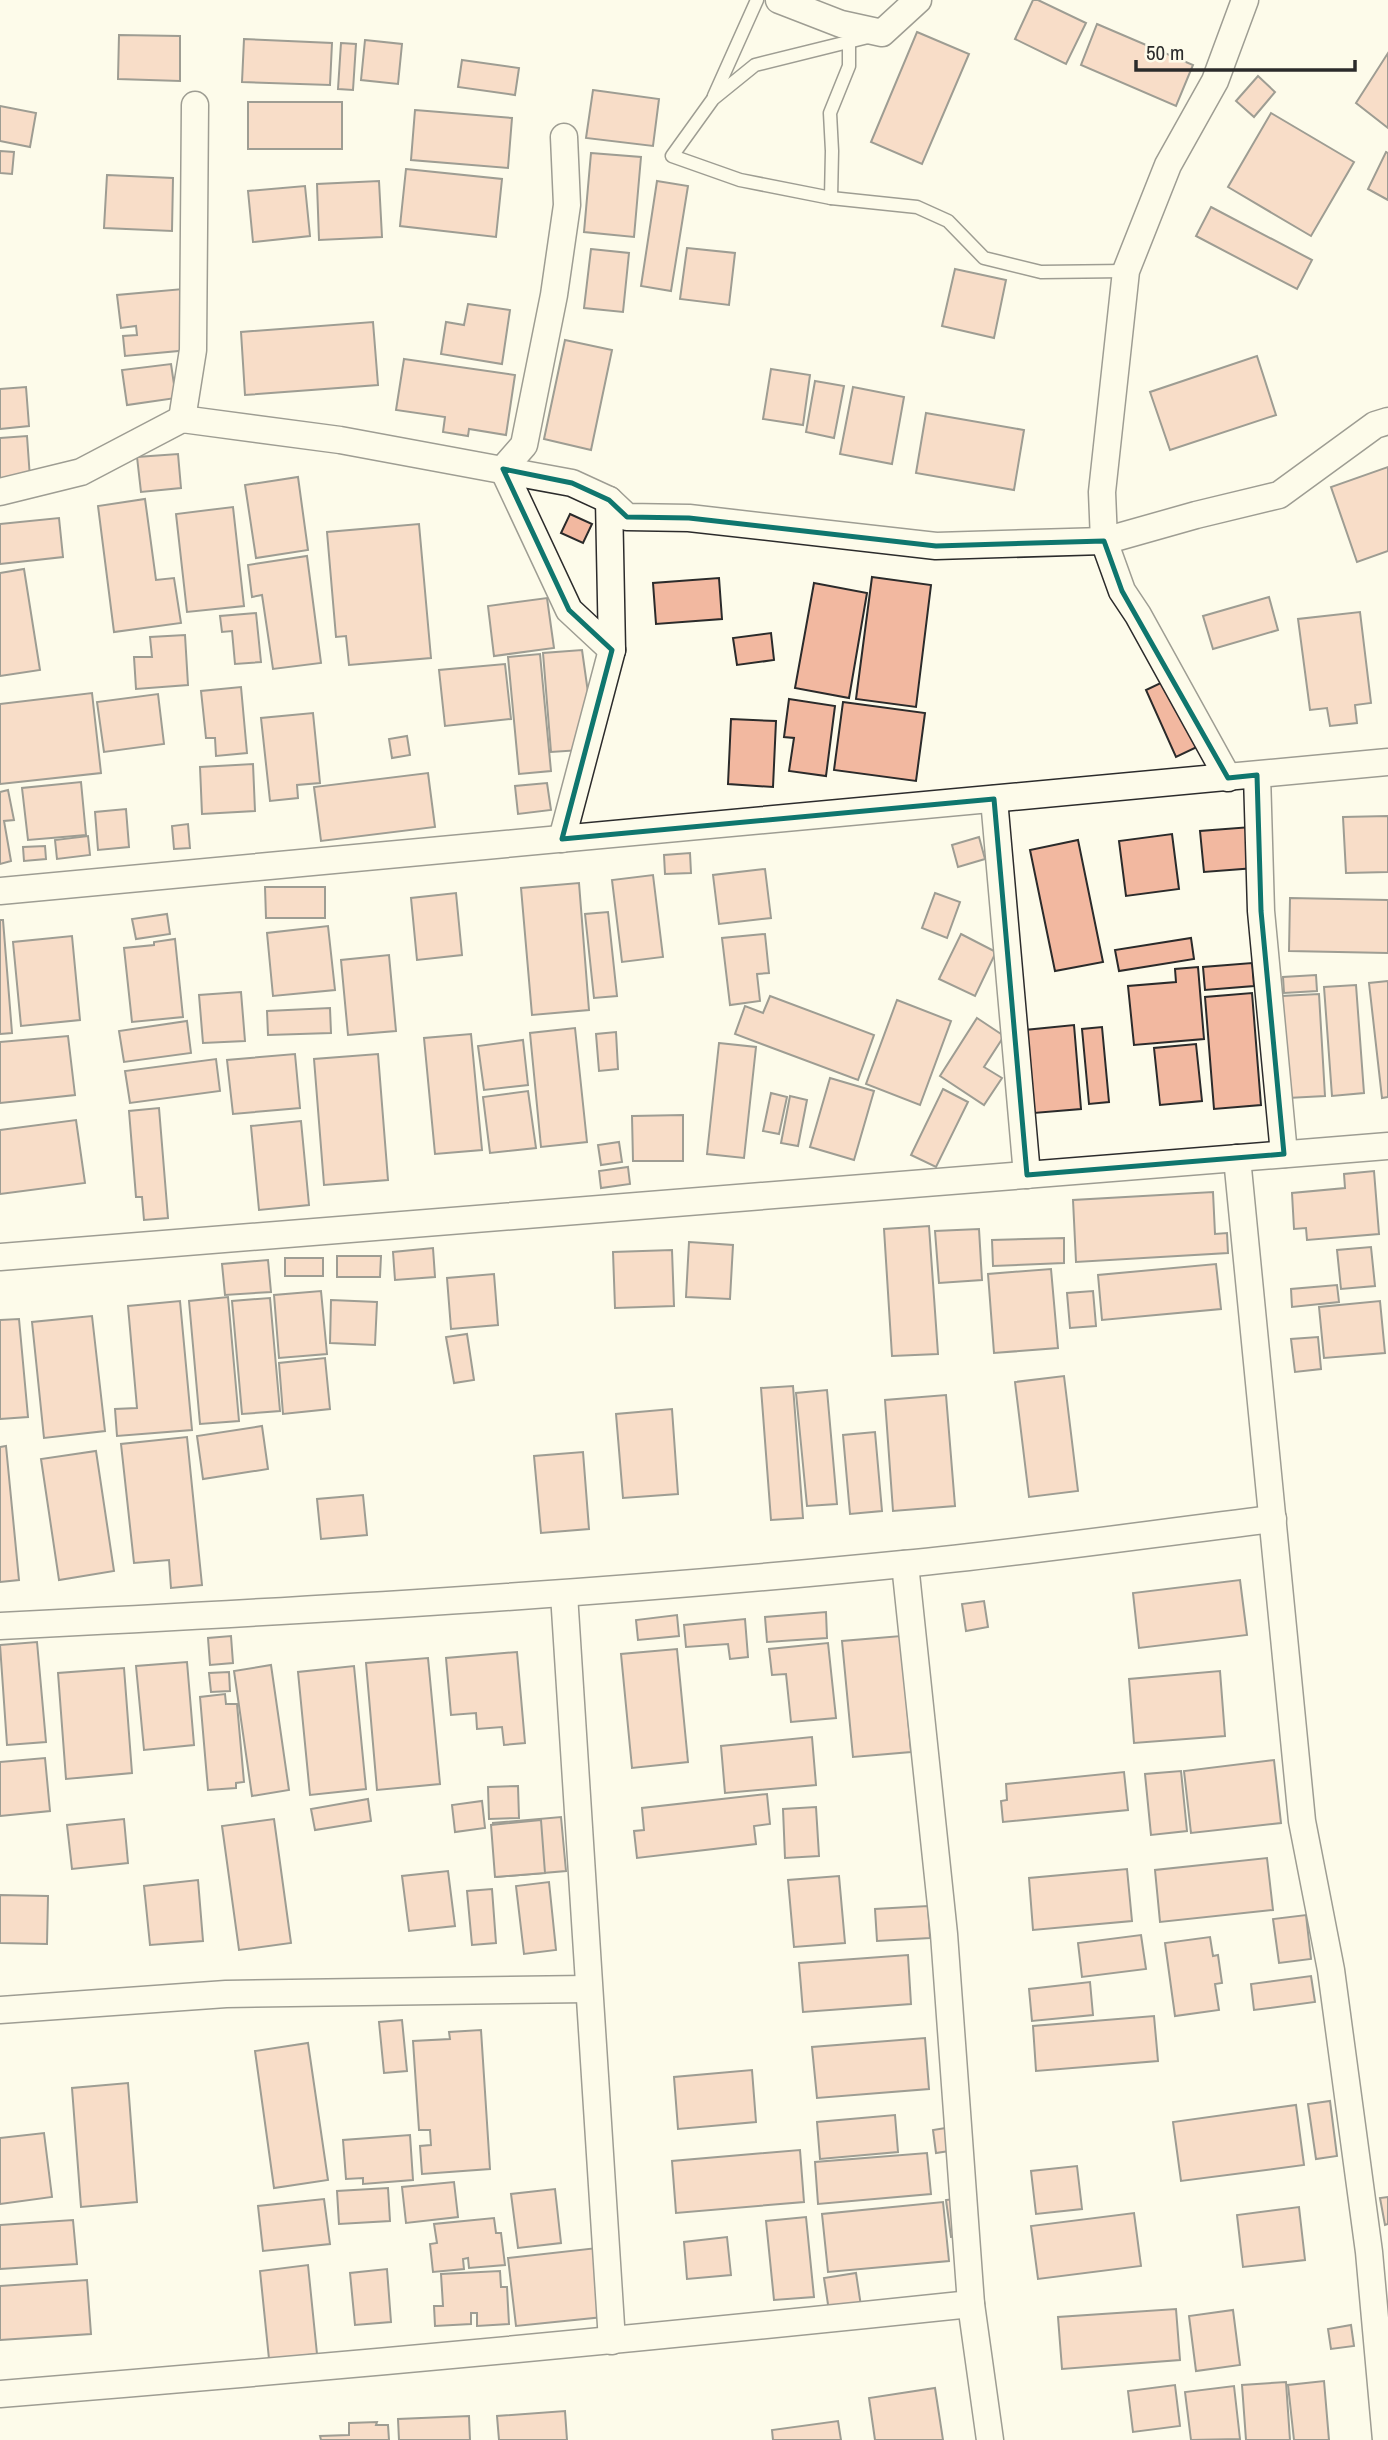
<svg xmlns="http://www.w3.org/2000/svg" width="1388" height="2440" viewBox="0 0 1388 2440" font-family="'Archivo Narrow',sans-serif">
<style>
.building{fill:#f2b8a0;stroke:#2b2b2b;stroke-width:2}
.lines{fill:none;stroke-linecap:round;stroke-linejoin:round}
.service-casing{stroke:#2b2b2b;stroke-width:15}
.minor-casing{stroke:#2b2b2b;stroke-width:29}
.service{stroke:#fdfbea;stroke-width:12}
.minor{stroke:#fdfbea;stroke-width:26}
.marked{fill:none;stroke:#0f766e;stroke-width:5;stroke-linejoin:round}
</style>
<rect width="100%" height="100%" fill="#fdfbea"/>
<g class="building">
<path d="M1033,0H1038L1086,23L1066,64L1015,39Z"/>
<path d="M1097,24L1193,65L1176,106L1081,65Z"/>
<path d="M917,32L969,54L922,164L871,142Z"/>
<path d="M119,35L180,36V81L118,79Z"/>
<path d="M244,39L332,43L330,85L242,82Z"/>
<path d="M365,40L402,44L398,84L361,80Z"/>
<path d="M341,43L356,44L353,90L338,89Z"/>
<path d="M1388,53V128L1356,103Z"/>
<path d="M462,60L519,68L515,95L458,87Z"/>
<path d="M1258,76L1275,92L1254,117L1236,101Z"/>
<path d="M593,90L659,99L653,146L586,138Z"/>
<rect x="248" y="102" width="94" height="47"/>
<path d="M0,106L36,113L30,147L0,141Z"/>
<path d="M415,110L512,118L508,168L411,160Z"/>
<path d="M1271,113L1354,162L1311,236L1228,187Z"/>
<path d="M0,151L14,152L12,174L0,173Z"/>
<path d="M1386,152L1388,153V200L1368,189Z"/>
<path d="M591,153L641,157L634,237L584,232Z"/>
<path d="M406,169L502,179L496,237L400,226Z"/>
<path d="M107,175L173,178L172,231L104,228Z"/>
<path d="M379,181L382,237L319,240L317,184Z"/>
<path d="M657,181L688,186L671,291L641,286Z"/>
<path d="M305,186L310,236L253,242L248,191Z"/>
<path d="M1211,207L1312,260L1297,289L1196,236Z"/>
<path d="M687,248L735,253L729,305L680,299Z"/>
<path d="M591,249L629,253L623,312L584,308Z"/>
<path d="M955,269L1006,280L994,338L942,326Z"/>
<path d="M183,289L189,350L125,356L123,336L137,335L136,326L121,328L117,295Z"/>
<path d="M468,304L510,310L502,364L441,354L446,322L464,325Z"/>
<path d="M373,322L378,385L245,395L241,332Z"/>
<path d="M565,340L612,350L591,450L544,439Z"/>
<path d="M1257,356L1276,415L1170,450L1150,392Z"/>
<path d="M404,359L515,375L506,435L469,429L468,436L443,432L445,417L396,410Z"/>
<path d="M171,364L176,398L127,405L122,370Z"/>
<path d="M771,369L810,375L803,425L763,419Z"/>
<path d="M815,381L844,386L834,438L806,432Z"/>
<path d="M26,387L29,426L0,429V389Z"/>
<path d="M853,387L904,397L892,464L840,454Z"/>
<path d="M926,413L1024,430L1014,490L916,473Z"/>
<path d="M27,436L30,478L0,480V438Z"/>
<path d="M178,454L181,488L141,492L137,457Z"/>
<path d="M1388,467V551L1357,562L1331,487Z"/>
<path d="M298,477L308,550L256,558L245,485Z"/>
<path d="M145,499L156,580L174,578L181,623L114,632L98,506Z"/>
<path d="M233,507L244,606L187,612L176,514Z"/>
<path d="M570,514L592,524L583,543L561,533Z"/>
<path d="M59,518L63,557L0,564V524Z"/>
<path d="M419,524L431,658L349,665L346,636L336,637L327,532Z"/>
<path d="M307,556L321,663L273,669L262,595L252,597L248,565Z"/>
<path d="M24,569L40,670L0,676V573Z"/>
<path d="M872,577L931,585L916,707L856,699Z"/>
<path d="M719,578L722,619L656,624L653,583Z"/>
<path d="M814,583L867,593L849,698L795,688Z"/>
<path d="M1269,597L1278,630L1213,649L1203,616Z"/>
<path d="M547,598L554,648L494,656L488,606Z"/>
<path d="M1360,612L1371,703L1355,705L1357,723L1330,726L1327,708L1310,710L1298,619Z"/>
<path d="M256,613L261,662L235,664L232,631L222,632L220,616Z"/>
<path d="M771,633L774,660L737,665L733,638Z"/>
<path d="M185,635L188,685L136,689L134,657H152L150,637Z"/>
<path d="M582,650L596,749L551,752L543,653Z"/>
<path d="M540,654L551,771L519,774L508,657Z"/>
<path d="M505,664L511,719L445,726L439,670Z"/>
<path d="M1169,679L1199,746L1176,757L1146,690Z"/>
<path d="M241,687L247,753L216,756L215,738H206L201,691Z"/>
<path d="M92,693L101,773L0,784V704Z"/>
<path d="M158,694L164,744L104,752L97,702Z"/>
<path d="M789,699L835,706L826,776L789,771L794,738L784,737Z"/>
<path d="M843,702L925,713L916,781L834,770Z"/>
<path d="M313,713L320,783L297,785L298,798L270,801L261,718Z"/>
<path d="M731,719L776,721L773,787L728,784Z"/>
<path d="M407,736L410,755L392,758L389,739Z"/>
<path d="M253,764L255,811L202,814L200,767Z"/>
<path d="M428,773L435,827L321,841L314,787Z"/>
<path d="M81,782L86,835L28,840L22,788Z"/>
<path d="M547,783L551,810L518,814L515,786Z"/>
<path d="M8,790L14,820L4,821L11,861L0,864V792Z"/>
<path d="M126,809L129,847L98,850L95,812Z"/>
<path d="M1388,816V872L1346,873L1343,817Z"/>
<path d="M188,824L190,848L174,849L172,826Z"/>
<path d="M1251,827L1255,868L1204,872L1200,831Z"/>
<path d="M1172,834L1179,889L1126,896L1119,841Z"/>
<path d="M88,836L90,855L57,859L55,840Z"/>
<path d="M979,837L985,859L958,867L952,845Z"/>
<path d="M1078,840L1103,962L1055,971L1030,850Z"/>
<path d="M45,846L46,859L24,861L23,847Z"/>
<path d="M690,853L691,873L665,874L664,855Z"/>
<path d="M765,869L771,918L719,924L713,875Z"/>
<path d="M653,875L663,957L622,962L612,880Z"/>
<path d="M579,883L589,1010L532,1015L521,888Z"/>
<path d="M265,887H325V918H266Z"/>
<path d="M456,893L462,955L417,960L411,898Z"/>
<path d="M935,893L960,902L947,938L922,928Z"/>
<path d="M1290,898L1388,900V953L1289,951Z"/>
<path d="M608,912L617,996L594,998L585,914Z"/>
<path d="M167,914L170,934L136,939L132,919Z"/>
<path d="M0,920H3L12,1033L0,1034Z"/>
<path d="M328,926L335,990L273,996L267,933Z"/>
<path d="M765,934L769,973L757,974L760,1001L730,1005L722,938Z"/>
<path d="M961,934L996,952L975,996L939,979Z"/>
<path d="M72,936L80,1020L21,1026L13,942Z"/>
<path d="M1191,938L1194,959L1119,971L1115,950Z"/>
<path d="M175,939L183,1017L132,1022L124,948L154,945V942Z"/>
<path d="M389,955L396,1031L348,1035L341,960Z"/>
<path d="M1252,963L1254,986L1205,990L1203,967Z"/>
<path d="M1198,967L1204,1039L1134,1045L1128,986L1176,982L1175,969Z"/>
<path d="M1316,975L1317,991L1284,993L1283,977Z"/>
<path d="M1388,981V1097L1382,1098L1369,983Z"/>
<path d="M1356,985L1364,1093L1332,1096L1324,987Z"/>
<path d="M241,992L245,1041L203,1043L199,995Z"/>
<path d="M1252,993L1261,1105L1214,1109L1205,997Z"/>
<path d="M1319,994L1325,1096L1288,1098L1282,996Z"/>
<path d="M770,996L874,1035L858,1080L735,1034L745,1006L763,1013Z"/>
<path d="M897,1000L951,1021L920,1105L866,1084Z"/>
<path d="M330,1008L331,1033L268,1035L267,1011Z"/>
<path d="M977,1018L1004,1036L984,1067L1002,1078L984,1105L940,1076Z"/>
<path d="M187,1021L191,1053L124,1062L119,1031Z"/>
<path d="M1074,1025L1081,1109L1034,1113L1025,1030Z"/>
<path d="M1102,1027L1109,1102L1089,1104L1082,1029Z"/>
<path d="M575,1028L587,1142L541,1147L530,1033Z"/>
<path d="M616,1032L618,1069L599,1071L596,1034Z"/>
<path d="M471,1034L482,1150L435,1154L424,1038Z"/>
<path d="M68,1036L75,1095L0,1103V1042Z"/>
<path d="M523,1040L528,1085L484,1090L478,1046Z"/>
<path d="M719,1043L756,1047L744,1158L707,1154Z"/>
<path d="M1196,1044L1202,1101L1160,1105L1154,1048Z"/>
<path d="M295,1054L300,1108L233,1114L227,1060Z"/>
<path d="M378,1054L388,1180L324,1185L314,1059Z"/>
<path d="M216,1059L220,1091L130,1103L125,1071Z"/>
<path d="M830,1078L874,1091L854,1160L810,1147Z"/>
<path d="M943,1089L968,1102L936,1167L911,1155Z"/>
<path d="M528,1091L536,1148L490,1153L483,1097Z"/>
<path d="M771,1093L787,1097L779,1134L763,1131Z"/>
<path d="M790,1096L807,1100L798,1146L781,1143Z"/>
<path d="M159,1108L168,1218L144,1220L142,1197H136L129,1111Z"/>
<path d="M683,1115V1161H633L632,1116Z"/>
<path d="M76,1120L85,1183L0,1194V1130Z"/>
<path d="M301,1121L309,1205L259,1210L251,1126Z"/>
<path d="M619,1142L622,1162L601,1165L598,1145Z"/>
<path d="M628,1167L630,1184L601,1188L599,1171Z"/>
<path d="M1374,1171L1379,1234L1307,1240L1306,1228L1294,1229L1292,1193L1345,1188L1344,1174Z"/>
<path d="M1213,1192L1215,1234L1227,1233L1228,1253L1076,1262L1073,1200Z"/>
<path d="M929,1226L938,1354L892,1356L884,1229Z"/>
<path d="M979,1229L982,1280L939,1283L935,1231Z"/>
<path d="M1064,1238V1263L993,1266L992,1240Z"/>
<path d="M689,1242L733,1245L730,1299L686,1297Z"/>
<path d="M1371,1247L1375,1286L1341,1289L1337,1250Z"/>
<path d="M433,1248L435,1277L395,1280L393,1252Z"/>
<path d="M672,1250L674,1306L615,1308L613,1252Z"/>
<path d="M337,1256H381L380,1277H337Z"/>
<rect x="285" y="1258" width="38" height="18"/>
<path d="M268,1260L271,1292L225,1295L222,1264Z"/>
<path d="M1216,1264L1221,1309L1102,1320L1098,1275Z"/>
<path d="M1051,1269L1058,1348L994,1353L988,1274Z"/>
<path d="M494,1274L498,1325L451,1329L447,1278Z"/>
<path d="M1337,1285L1339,1302L1292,1307L1291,1289Z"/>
<path d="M321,1291L327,1354L279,1358L274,1295Z"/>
<path d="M1093,1291L1096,1326L1070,1328L1067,1293Z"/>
<path d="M228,1297L239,1421L200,1424L189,1301Z"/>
<path d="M270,1298L280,1411L242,1414L232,1301Z"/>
<path d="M331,1300L377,1302L375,1345L330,1343Z"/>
<path d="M180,1301L192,1430L117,1436L115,1409L137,1408L128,1306Z"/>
<path d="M1380,1301L1385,1353L1324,1358L1319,1307Z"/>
<path d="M92,1316L105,1431L44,1438L32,1322Z"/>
<path d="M19,1319L28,1417L0,1419V1320Z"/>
<path d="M467,1334L474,1380L454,1383L446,1337Z"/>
<path d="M1318,1337L1321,1369L1295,1372L1291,1339Z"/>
<path d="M325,1358L330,1409L283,1414L279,1363Z"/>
<path d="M1064,1376L1078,1491L1029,1497L1015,1382Z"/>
<path d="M793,1386L803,1518L771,1520L761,1388Z"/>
<path d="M827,1390L837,1504L807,1506L796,1393Z"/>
<path d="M946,1395L955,1506L893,1511L885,1400Z"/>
<path d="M672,1409L678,1494L623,1498L616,1414Z"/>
<path d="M262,1426L268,1469L203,1479L197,1436Z"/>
<path d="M875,1432L882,1511L850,1514L843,1435Z"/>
<path d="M187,1437L202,1585L171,1588L169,1560L134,1563L121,1444Z"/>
<path d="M6,1446L19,1580L0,1582V1447Z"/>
<path d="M96,1451L114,1571L59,1580L41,1459Z"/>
<path d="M583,1452L589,1529L541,1533L534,1456Z"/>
<path d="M363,1495L367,1535L321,1539L317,1499Z"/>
<path d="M1240,1580L1247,1635L1139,1648L1133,1593Z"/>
<path d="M984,1601L988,1627L966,1631L962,1604Z"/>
<path d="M826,1612L827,1638L767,1642L765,1617Z"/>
<path d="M677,1615L679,1636L638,1640L636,1620Z"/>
<path d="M745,1619L748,1657L730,1659L728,1644L686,1647L684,1625Z"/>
<path d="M231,1636L233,1663L210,1665L208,1638Z"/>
<path d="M901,1636L911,1752L853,1757L842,1641Z"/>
<path d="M37,1642L46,1742L7,1745L0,1645Z"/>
<path d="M828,1643L836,1718L791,1722L786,1674L772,1675L769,1649Z"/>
<path d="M677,1649L688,1762L632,1768L621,1654Z"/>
<path d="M517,1652L525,1743L504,1745L502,1727L477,1729L476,1713L451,1715L446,1658Z"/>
<path d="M428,1658L440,1784L377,1790L366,1663Z"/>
<path d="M187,1662L194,1745L144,1750L136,1666Z"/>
<path d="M271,1665L289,1790L252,1796L234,1671Z"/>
<path d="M354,1666L366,1789L310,1795L298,1672Z"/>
<path d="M124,1668L132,1773L66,1779L58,1673Z"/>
<path d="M1220,1671L1225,1736L1134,1743L1129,1679Z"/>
<path d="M229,1672L230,1691L211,1692L209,1673Z"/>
<path d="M225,1694L226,1704H237L244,1782L236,1783V1788L208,1790L200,1697Z"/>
<path d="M812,1737L816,1785L725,1793L721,1746Z"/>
<path d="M45,1758L50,1811L0,1816V1762Z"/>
<path d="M1274,1760L1281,1823L1191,1833L1184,1771Z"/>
<path d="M1181,1771L1187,1831L1151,1835L1145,1774Z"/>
<path d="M1124,1772L1128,1810L1003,1822L1001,1801L1007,1800L1006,1784Z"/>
<path d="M518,1786L519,1818L489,1819L488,1787Z"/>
<path d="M767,1794L770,1824L754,1826L756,1844L637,1858L634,1831L644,1830L642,1808Z"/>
<path d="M368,1799L371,1821L315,1830L311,1809Z"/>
<path d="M482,1801L485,1828L455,1832L452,1805Z"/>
<path d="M816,1807L819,1856L785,1858L783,1809Z"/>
<path d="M561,1817L566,1871L497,1877L493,1823Z"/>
<path d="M124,1819L128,1863L72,1869L67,1825Z"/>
<path d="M274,1819L291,1943L239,1950L222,1826Z"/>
<path d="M541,1820L545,1873L495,1877L491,1825Z"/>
<path d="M1267,1858L1273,1910L1160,1922L1155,1870Z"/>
<path d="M1127,1869L1132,1921L1033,1930L1029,1878Z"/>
<path d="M448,1871L455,1926L409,1931L402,1876Z"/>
<path d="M839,1876L845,1943L794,1947L788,1880Z"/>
<path d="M198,1880L203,1941L150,1945L144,1886Z"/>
<path d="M549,1882L556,1950L524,1954L516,1886Z"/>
<path d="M492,1889L496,1943L472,1945L467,1891Z"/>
<path d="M0,1895L48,1896L47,1944L0,1943Z"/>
<path d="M928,1906L930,1938L877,1941L875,1909Z"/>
<path d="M1306,1915L1311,1959L1279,1963L1273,1919Z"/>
<path d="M1141,1935L1146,1969L1082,1977L1078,1943Z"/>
<path d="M1210,1937L1213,1956L1218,1955L1222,1983L1215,1984L1219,2010L1175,2016L1165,1943Z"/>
<path d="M908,1955L911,2004L803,2012L799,1963Z"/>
<path d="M1311,1976L1315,2002L1254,2010L1251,1984Z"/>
<path d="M1090,1982L1093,2015L1032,2021L1029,1989Z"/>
<path d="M1154,2016L1158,2061L1036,2071L1033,2026Z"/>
<path d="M402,2020L407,2071L384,2073L379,2022Z"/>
<path d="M481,2030L490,2169L422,2174L420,2146L431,2145L430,2130H419L413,2041L450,2039L449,2032Z"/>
<path d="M925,2038L929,2089L817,2098L812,2047Z"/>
<path d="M308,2043L328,2180L274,2188L255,2051Z"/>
<path d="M752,2070L756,2122L678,2129L674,2077Z"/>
<path d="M128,2083L137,2202L81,2207L72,2088Z"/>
<path d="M1330,2101L1337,2156L1316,2159L1308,2104Z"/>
<path d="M1296,2105L1304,2165L1181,2181L1173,2122Z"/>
<path d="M895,2115L898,2152L820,2159L817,2122Z"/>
<path d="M952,2127L956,2150L936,2153L933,2130Z"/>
<path d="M44,2133L52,2197L0,2204V2138Z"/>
<path d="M410,2135L413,2180L363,2184V2178L346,2179L343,2140Z"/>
<path d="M800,2150L804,2202L676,2213L672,2161Z"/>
<path d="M927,2153L931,2194L818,2204L815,2162Z"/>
<path d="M1077,2166L1082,2209L1036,2214L1031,2171Z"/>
<path d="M454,2182L458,2217L406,2223L402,2187Z"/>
<path d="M388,2188L390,2221L339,2224L337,2191Z"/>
<path d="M555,2189L561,2243L518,2248L511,2194Z"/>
<path d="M1388,2197V2224L1385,2225L1380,2198Z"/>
<path d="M961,2198L965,2236L951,2237L946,2200Z"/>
<path d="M324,2199L330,2244L263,2251L258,2206Z"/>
<path d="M943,2202L949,2261L828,2272L822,2214Z"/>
<path d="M1299,2207L1305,2260L1243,2267L1237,2215Z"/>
<path d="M1134,2213L1141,2266L1038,2279L1031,2226Z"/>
<path d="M806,2217L814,2297L774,2300L766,2221Z"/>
<path d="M494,2218L496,2233H501L505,2265L469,2268L468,2258L463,2259L464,2269L433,2272L430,2244L437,2243L434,2224Z"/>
<path d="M73,2220L77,2264L0,2269V2225Z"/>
<path d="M727,2237L731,2275L687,2279L684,2242Z"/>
<path d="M606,2247L613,2316L516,2326L508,2258Z"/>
<path d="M308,2265L317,2354L269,2359L260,2271Z"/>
<path d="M387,2269L391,2322L355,2325L350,2273Z"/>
<path d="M500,2271L501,2287H507L509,2324L477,2326V2313H471V2324L435,2326L434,2306H443L441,2274Z"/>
<path d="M856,2273L861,2306L829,2311L824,2278Z"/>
<path d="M87,2280L91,2334L0,2340V2286Z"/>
<path d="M1176,2309L1180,2360L1062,2369L1058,2317Z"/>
<path d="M1233,2310L1240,2365L1196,2371L1189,2316Z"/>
<path d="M1351,2325L1354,2346L1331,2349L1328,2329Z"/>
<path d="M1324,2381L1329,2440H1294L1288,2385Z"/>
<path d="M1286,2382L1290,2440H1246L1242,2385Z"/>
<path d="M1175,2385L1180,2426L1133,2432L1128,2391Z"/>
<path d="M1234,2386L1240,2439L1191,2440L1185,2392Z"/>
<path d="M935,2388L943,2440H875L869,2398Z"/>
<path d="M565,2411L567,2440H499L497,2416Z"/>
<path d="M469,2416L470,2440H399L398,2419Z"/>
<path d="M838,2421L841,2440H773L772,2430Z"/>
<path d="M377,2422L376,2425H388L389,2440H321L320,2436L349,2435V2423Z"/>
</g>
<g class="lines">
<g class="service-casing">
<g id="service">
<path d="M868,37L755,65L713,99L672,156L740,180L831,198L917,207L948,221L984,258L1041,272L1126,271"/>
<path d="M714,96L757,0"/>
<path d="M831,198L832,151L830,113L849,66V42"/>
</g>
</g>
<g class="minor-casing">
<g id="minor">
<path d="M779,0L841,24L882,33L918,0"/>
<path d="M564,137L567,205L554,295L524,445L503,469L569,610L612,650"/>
<path d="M182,419L193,350L195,105"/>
<path d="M0,492L81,472L182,419L340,440L572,483L609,500L627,517L689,518L936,546L1104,541L1196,515L1279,495L1375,425L1388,421"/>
<path d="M1257,775L1261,911L1284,1154"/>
<path d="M1228,778L1138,615L1122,591L1104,541L1102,492L1126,271L1168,165L1215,81L1245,0"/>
<path d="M994,799L1027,1175"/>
<path d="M562,839L612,650L609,500"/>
<path d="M0,891L1388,762"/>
<path d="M1237,1158L1302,1821L1331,1970L1369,2252L1386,2440"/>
<path d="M0,1257L1388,1146"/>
<path d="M905,1564L944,1934L971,2304L990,2440"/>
<path d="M564,1594L612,2341"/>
<path d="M0,1626C301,1611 603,1594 903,1564C1027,1552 1150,1534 1273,1519"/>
<path d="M0,2010L226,1994L588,1989"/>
<path d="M0,2394C324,2368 647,2338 971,2304"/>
</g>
</g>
<use href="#service" class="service"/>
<use href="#minor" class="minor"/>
</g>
<path d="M0 0H1388V2440H0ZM503,469L572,483L609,500L627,517L689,518L936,546L1104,541L1122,591L1228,778L1257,775L1261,911L1284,1154L1027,1175L994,799L562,839L612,650L569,610Z" fill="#fdfbea" fill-opacity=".55" fill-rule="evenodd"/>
<path class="marked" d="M503,469L572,483L609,500L627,517L689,518L936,546L1104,541L1122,591L1228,778L1257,775L1261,911L1284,1154L1027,1175L994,799L562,839L612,650L569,610Z"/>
<path d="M1136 60v10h219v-10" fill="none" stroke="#2b2b2b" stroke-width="3.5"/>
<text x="1146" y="60" font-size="21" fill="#2b2b2b" stroke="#fdfbea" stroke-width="5" paint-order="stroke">50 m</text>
</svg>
